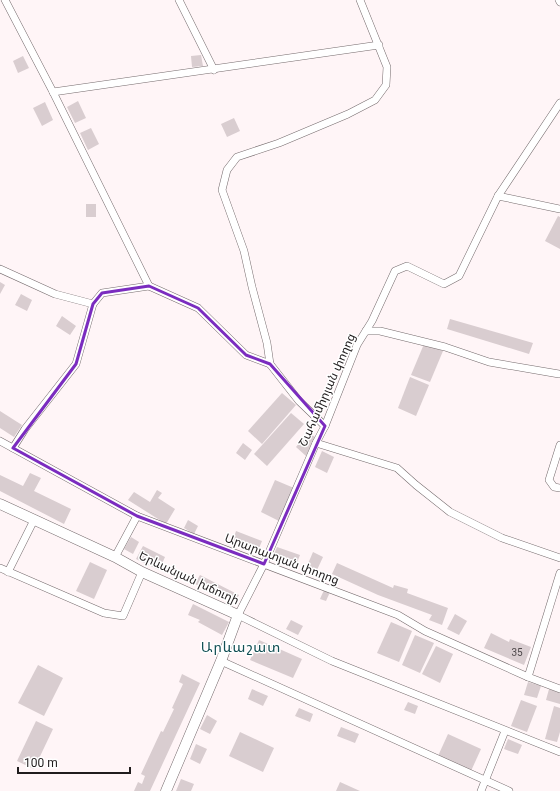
<svg xmlns="http://www.w3.org/2000/svg" width="560" height="791" viewBox="0 0 560 791" font-family="Roboto,'Noto Sans Armenian',sans-serif">
<style>
.building{fill:#d9cdd0}
.lines{fill:none;stroke-linecap:round;stroke-linejoin:round}
.minor-casing{stroke:#756b6d;stroke-width:8}
.secondary-casing{stroke:#756b6d;stroke-width:11}
.minor{stroke:#fff;stroke-width:7}
.secondary{stroke:#fff;stroke-width:10}
.marked{fill:none;stroke:#7b2cbf;stroke-width:3;stroke-linejoin:round}
.labels{text-anchor:middle;dominant-baseline:central;stroke-width:3;stroke-linejoin:round;paint-order:stroke}
.number-label{font-size:10px;fill:#4e484a}
.street-label{font-size:12px;fill:#201c1d;stroke:#fff}
.quarter-label{font-size:14px;letter-spacing:1px;fill:#114f54;stroke:#fff}
</style>
<rect width="100%" height="100%" fill="#fff5f7"/>
<g class="building">
<path d="M201,55L203,66L192,67L191,56Z"/>
<path d="M23,56L29,68L18,73L13,61Z"/>
<path d="M78,101L86,118L75,123L67,107Z"/>
<path d="M45,102L53,120L42,126L33,108Z"/>
<path d="M234,118L240,131L227,137L221,124Z"/>
<path d="M91,128L99,144L88,150L80,133Z"/>
<rect x="86" y="204" width="10" height="13"/>
<path d="M558,216L560,217V249L545,241Z"/>
<path d="M0,282L5,285L0,294Z"/>
<path d="M21,294L32,300L27,311L15,305Z"/>
<path d="M62,316L76,326L70,335L56,326Z"/>
<path d="M450,319L533,343L529,354L447,329Z"/>
<path d="M424,344L443,351L430,382L411,375Z"/>
<path d="M410,377L429,385L416,416L398,408Z"/>
<path d="M282,393L296,405L262,444L248,431Z"/>
<path d="M0,411L22,425L14,437L0,428Z"/>
<path d="M291,413L304,424L267,466L254,454Z"/>
<path d="M308,432L315,437L306,456L296,447Z"/>
<path d="M243,443L252,450L245,460L236,453Z"/>
<path d="M322,451L334,457L327,473L315,467Z"/>
<path d="M30,473L41,478L34,491L71,509L64,524L0,491V475L23,486Z"/>
<path d="M275,480L294,488L279,521L261,512Z"/>
<path d="M157,490L162,493L158,498L175,509L166,524L128,500L134,492L150,502Z"/>
<path d="M188,520L198,526L194,534L184,528Z"/>
<path d="M236,531L262,541L257,553L232,543Z"/>
<path d="M131,537L139,542L133,554L124,549Z"/>
<path d="M143,546L165,557L159,570L136,559Z"/>
<path d="M277,547L300,555L296,565L273,556Z"/>
<path d="M313,552L323,557L317,570L307,566Z"/>
<path d="M90,562L107,570L94,599L76,591Z"/>
<path d="M337,563L393,588L394,585L408,589L407,593L448,608L442,625L429,620L432,615L378,595L332,574Z"/>
<path d="M200,575L239,595L234,604L195,584Z"/>
<path d="M324,590L330,592L326,601L320,599Z"/>
<path d="M193,604L229,622L222,635L198,622L200,620L188,615Z"/>
<path d="M455,614L467,621L459,635L447,629Z"/>
<path d="M291,620L303,626L298,635L286,629Z"/>
<path d="M391,622L412,631L399,662L377,653Z"/>
<path d="M491,633L509,642L510,639L531,647L524,665L484,648Z"/>
<path d="M415,635L434,643L420,673L402,665Z"/>
<path d="M259,640L302,659L293,678L250,660Z"/>
<path d="M436,646L453,654L440,683L422,674Z"/>
<path d="M38,665L63,678L44,716L18,703Z"/>
<path d="M182,674L200,683L150,791H134L138,782L142,784L145,776L141,774L161,731L163,732L174,709L172,708L183,684L179,682Z"/>
<path d="M528,682L541,686L537,698L524,695Z"/>
<path d="M252,689L268,696L263,706L248,699Z"/>
<path d="M549,689L560,693V704L546,700Z"/>
<path d="M521,700L537,706L527,732L511,726Z"/>
<path d="M408,702L418,706L415,714L404,710Z"/>
<path d="M554,706L560,708V732L557,742L545,739Z"/>
<path d="M299,708L313,714L310,722L295,716Z"/>
<path d="M207,715L217,721L210,734L200,729Z"/>
<path d="M36,721L53,729L34,769L17,761Z"/>
<path d="M341,727L359,734L355,743L337,736Z"/>
<path d="M240,732L274,748L263,772L229,756Z"/>
<path d="M448,734L481,749L471,771L438,756Z"/>
<path d="M508,739L522,745L518,754L504,749Z"/>
<path d="M196,744L207,749L200,764L190,759Z"/>
<path d="M181,779L194,784L191,791H176Z"/>
<path d="M340,782L360,791H336Z"/>
</g>
<g class="lines">
<g class="minor-casing">
<g id="minor">
<path d="M5,0L53,92L149,286"/>
<path d="M179,0L214,70"/>
<path d="M559,0L560,2"/>
<path d="M53,92L379,45"/>
<path d="M560,103L498,196L459,276L444,284L407,266L395,271L372,321L357,345L325,426L316,443L264,564L238,615L332,661L560,752"/>
<path d="M498,196L560,209"/>
<path d="M0,269L55,294L93,304"/>
<path d="M366,331H380L445,347L489,362L559,374"/>
<path d="M270,364L267,343L252,287L244,251L222,190L227,170L237,157L279,143L348,114L375,100L386,85L387,67L360,0"/>
<path d="M0,441L137,516L398,615L425,631L528,677L560,689"/>
<path d="M316,443L397,468L416,485L450,512L502,538L560,558"/>
<path d="M560,445L549,480L554,487L560,488"/>
<path d="M13,448L25,429L76,364L93,304L102,293L149,286L198,308L246,355L270,364L299,401L325,426"/>
<path d="M115,557L137,516"/>
<path d="M0,568L104,613L123,616L142,572"/>
<path d="M8,572L34,520"/>
<path d="M221,661L509,791"/>
<path d="M528,677L560,573"/>
<path d="M481,791L505,731"/>
</g>
</g>
<g class="secondary-casing">
<path id="secondary" d="M0,504L115,557L142,572L238,615L221,661L166,791"/>
</g>
<use href="#minor" class="minor"/>
<use href="#secondary" class="secondary"/>
</g>
<path class="marked" d="M149,286L198,308L246,355L270,364L325,426L264,564L137,516L13,448L76,364L93,304L102,293Z"/>
<g class="labels">
<g class="number-label">
<text x="517" y="652">35</text>
</g>
<g class="street-label">
<text transform="translate(327 390) rotate(-66)">Շահամիրյան փողոց</text>
<text transform="translate(282 559) rotate(21)">Արարատյան փողոց</text>
<text transform="translate(189 578) rotate(25)">Երևանյան խճուղի</text>
</g>
<g class="quarter-label">
<text x="241" y="647">Արևաշատ</text>
</g>
</g>
<path d="M18 767v6h112v-6" fill="none" stroke="#201c1d" stroke-width="2"/>
<text x="24" y="767" font-size="12" fill="#201c1d" stroke="#ffffff" stroke-width="3" paint-order="stroke">100 m</text>
</svg>
